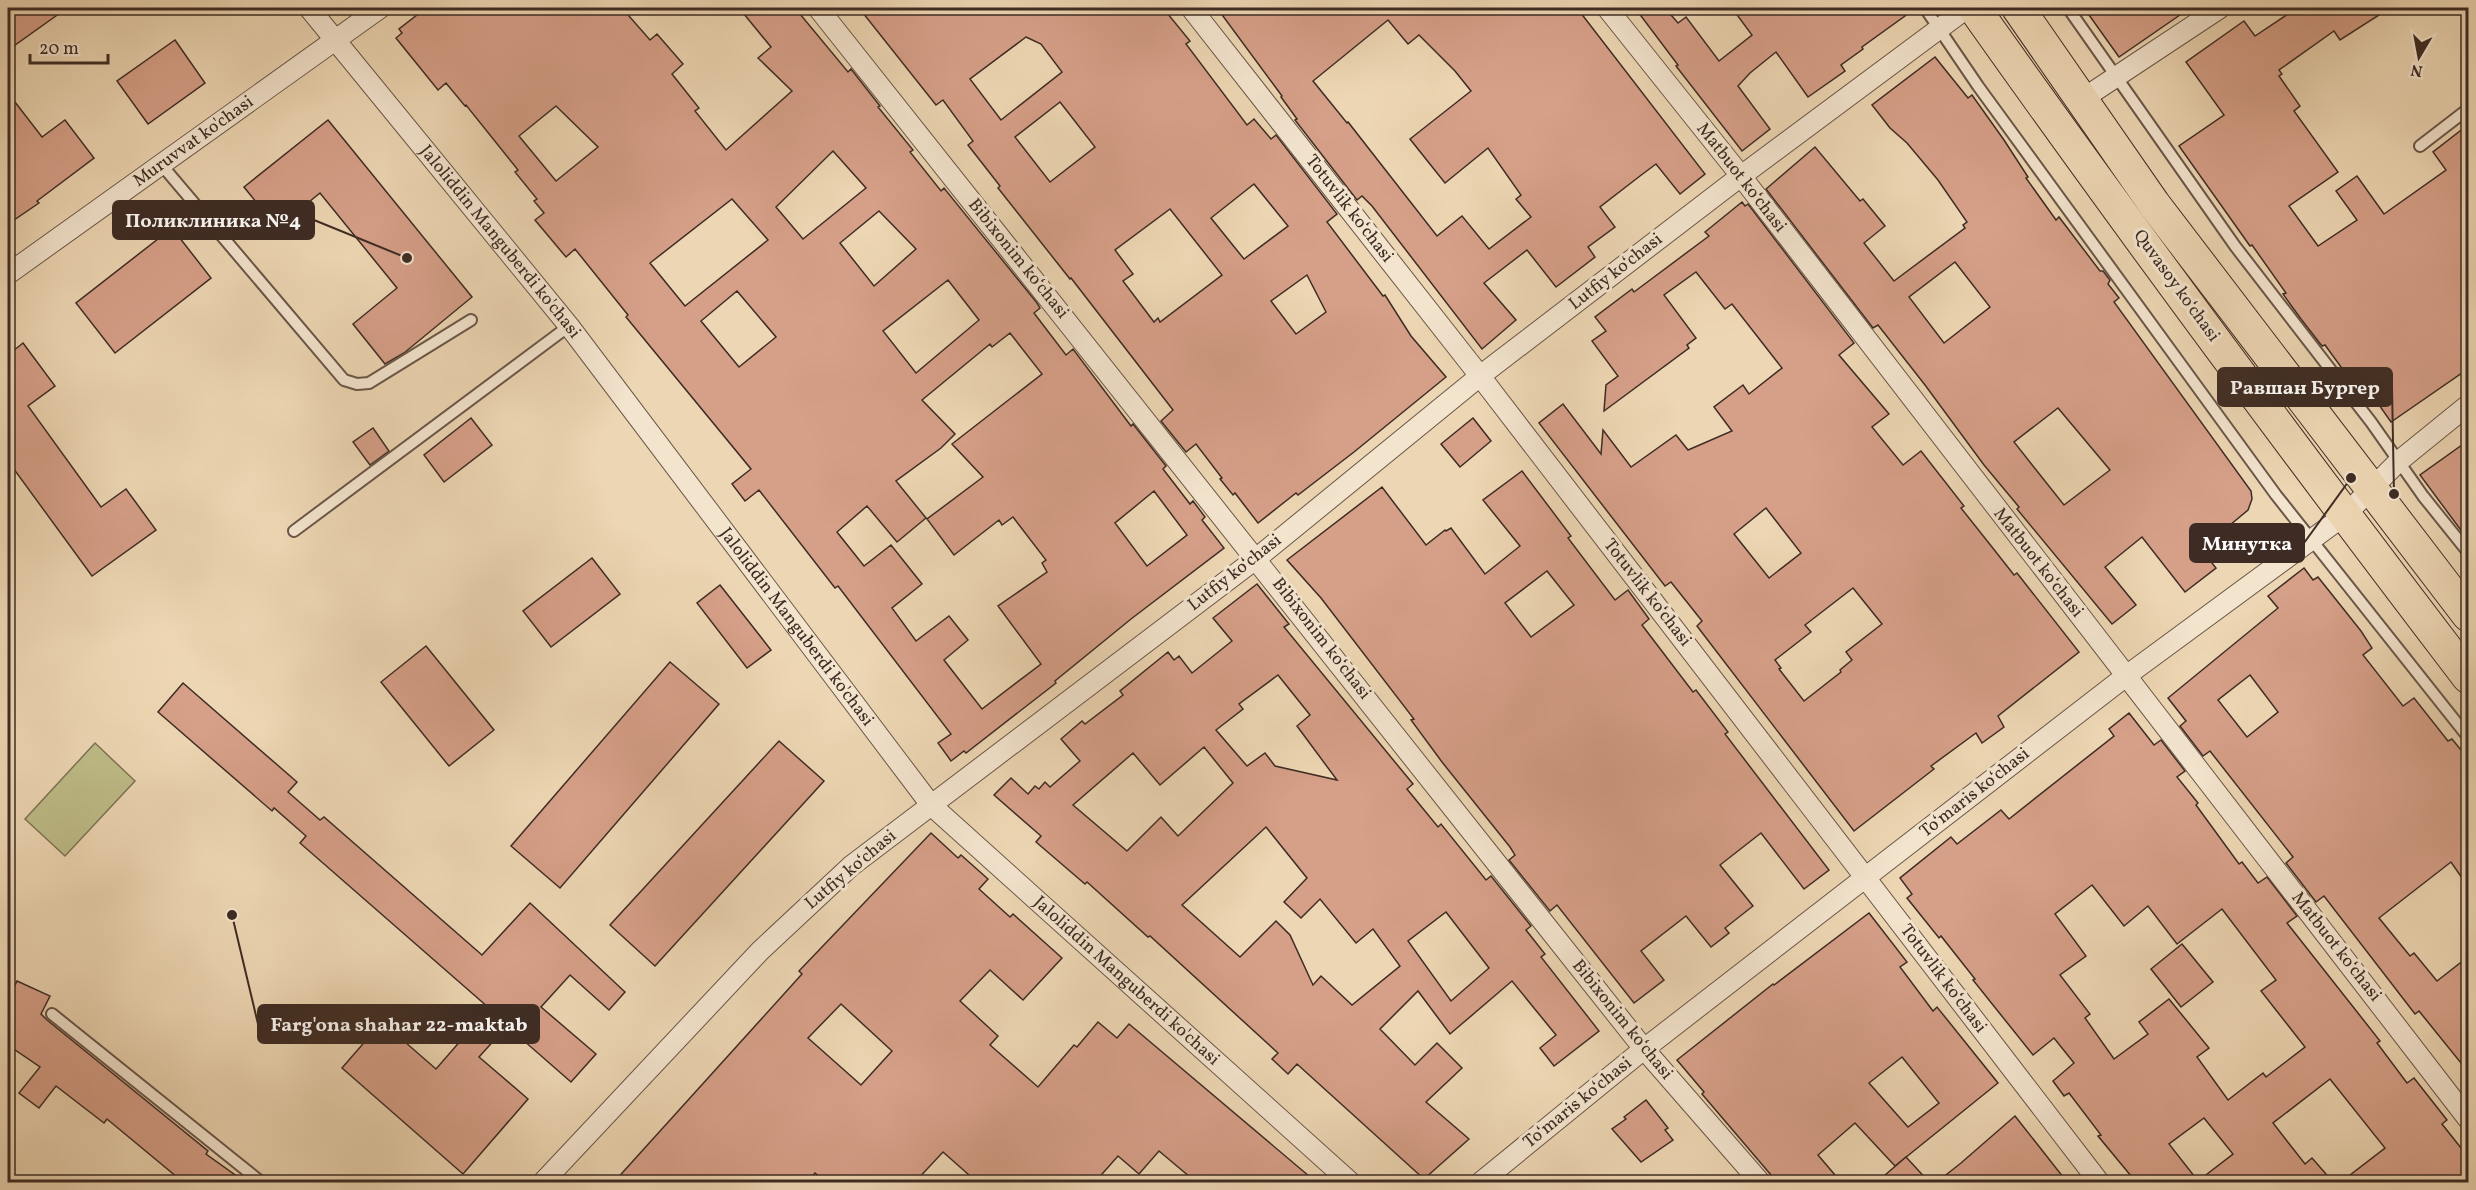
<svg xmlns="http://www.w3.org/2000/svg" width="2476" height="1190" viewBox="0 0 2476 1190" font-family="Vollkorn,serif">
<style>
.green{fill:#bebc88;stroke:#7e7456;stroke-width:1.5}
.building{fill:#d69f88;stroke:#3e2c24;stroke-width:1.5;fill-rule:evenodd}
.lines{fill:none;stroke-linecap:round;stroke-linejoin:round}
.service-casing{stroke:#6a5648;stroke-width:14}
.minor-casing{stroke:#6a5648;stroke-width:22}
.primary-casing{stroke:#3e2c24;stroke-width:34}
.service{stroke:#f3e4ce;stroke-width:10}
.minor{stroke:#f3e4ce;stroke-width:20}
.primary{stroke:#edd6b3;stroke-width:32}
.labels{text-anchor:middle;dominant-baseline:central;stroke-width:6;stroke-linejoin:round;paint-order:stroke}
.street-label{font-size:18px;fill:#3e2c24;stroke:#f3e4ce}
.leader{fill:none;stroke:#3e2c24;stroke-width:2}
.callout-dot{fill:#3e2c24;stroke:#f3e4ce;stroke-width:2}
.callout{fill:#3e2c24;stroke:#3e2c24;stroke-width:2}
.callout-label{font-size:20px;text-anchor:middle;font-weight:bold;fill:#fff}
</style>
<rect width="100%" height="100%" fill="#edd6b3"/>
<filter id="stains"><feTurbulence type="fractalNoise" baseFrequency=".00333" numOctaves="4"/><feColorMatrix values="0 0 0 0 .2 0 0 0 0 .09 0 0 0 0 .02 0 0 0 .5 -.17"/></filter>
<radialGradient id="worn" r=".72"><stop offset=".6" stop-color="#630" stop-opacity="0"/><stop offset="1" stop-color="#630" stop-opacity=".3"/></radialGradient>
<path class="green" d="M95,743L135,781L65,856L25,819Z"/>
<g class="building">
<path d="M8,8H67L8,50Z"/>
<path d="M426,8H622L650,40L657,34L683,64L672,74L699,108L695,111L726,150L792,91L758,58L771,47L739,8H795L848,72L851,69L880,106L878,107L913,150L910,152L941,191L944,188L1037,303L1040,308L1034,313L1066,355L1073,349L1131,426L1133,424L1166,466L1163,469L1190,504L1193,501L1205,517L1202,520L1224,548L1131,619L1055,681L1056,683L966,753L964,751L951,761L938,743L951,734L838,586L835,588L759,490L745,501L732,484L751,469L626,317L628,315L575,249L566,257L535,220L544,213L534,201L537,199L515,172L518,170L466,105L465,106L446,83L438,90L396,38L402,33L399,29ZM556,106L598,147L556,181L519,136ZM833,151L866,188L803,239L776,207ZM732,199L768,240L685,306L650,263ZM879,211L916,249L874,286L840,243ZM948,280L979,320L916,373L883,331ZM737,291L776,337L739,367L701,321ZM1010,333L1042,374L952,444L983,477L927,519L954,555L999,520L1002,525L1013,517L1046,560L1042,563L1047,572L998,606L1041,664L982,709L944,660L968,640L949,616L916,641L892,608L922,584L891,545L864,566L837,532L867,506L897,542L926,518L896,481L941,448L955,434L922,400L990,344L992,347ZM1154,491L1187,535L1147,566L1115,523Z"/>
<path d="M859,8H1163L1190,41L1186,44L1247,125L1254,119L1271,139L1276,135L1337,214L1327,222L1383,296L1385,295L1411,336L1446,377L1354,452L1298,495L1296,493L1258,523L1235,493L1233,495L1220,479L1222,478L1196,444L1186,452L1161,421L1173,410L1071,278L1070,279L998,188L1000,186L968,145L973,141L943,100L936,105ZM1026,37L1041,44L1062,72L1001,120L970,79ZM1060,102L1095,147L1050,182L1015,137ZM1254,184L1288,226L1244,259L1211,218ZM1170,209L1222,275L1160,322L1158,318L1154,322L1123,281L1133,274L1115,250ZM1307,275L1326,312L1296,334L1271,301Z"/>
<path d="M1217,8H1577L1705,174L1680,194L1656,164L1640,176L1600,207L1615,227L1588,247L1595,257L1556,287L1527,250L1484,283L1516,320L1482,349L1372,206L1362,196L1357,200L1295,120L1297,119L1281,97L1282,96ZM1388,20L1408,44L1419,35L1455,71L1471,91L1410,139L1445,183L1488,148L1521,195L1516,199L1531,217L1489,249L1462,216L1437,236L1348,122L1347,123L1313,81Z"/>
<path d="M1635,8H1665L1678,23L1686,17L1719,61L1752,35L1732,8H1916L1862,47L1863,49L1841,65L1845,71L1808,97L1776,52L1750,73L1738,86L1770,129L1742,151L1676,66L1678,65Z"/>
<path d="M2084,8H2190L2119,57Z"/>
<path d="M2297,8H2390L2340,40L2334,31L2279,70L2282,74L2279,76L2300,106L2294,111L2338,172L2289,206L2318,246L2357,220L2336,191L2357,176L2384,214L2446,170L2433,152L2469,124V368L2391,422L2356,372L2349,378L2325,345L2322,346L2301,319L2283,294L2286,293L2252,245L2250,246L2179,146L2224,115L2186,62L2244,21L2255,36Z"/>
<path d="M175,40L205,83L148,124L117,81Z"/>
<path d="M1935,57L1968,98L1972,95L2004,140L2028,177L2026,178L2056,220L2059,217L2100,271H2103L2110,280L2108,284L2119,298L2114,302L2251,491L2252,499L2248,510L2201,549L2216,568L2185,592L2142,537L2105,567L2136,605L2112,624L2017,509L2019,507L1984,465L1925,385L1878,325L1873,328L1766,189L1815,147L1860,201L1863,199L1885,226L1864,243L1894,281L1965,228L1963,225L1967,222L1938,180L1907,143L1890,128L1872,105ZM1955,262L1990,307L1944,343L1909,297ZM2058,408L2110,470L2064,505L2014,442Z"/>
<path d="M8,93L42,137L65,120L94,158L37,201L39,203L8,224Z"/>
<path d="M328,120L472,297L404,353L385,364L353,324L397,288L320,193L277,228L244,187Z"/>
<path d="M1742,202L1745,206L1748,204L1854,343L1839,355L1889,414L1872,427L1903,465L1921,451L1964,506L1961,508L1992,547L2014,575L2017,573L2079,652L1998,716L2004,727L1982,743L1976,733L1931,766L1934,769L1854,831L1697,626L1702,621L1671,582L1665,586L1539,423L1563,404L1601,454L1603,430L1631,467L1676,435L1688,450L1732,431L1714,407L1743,385L1749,394L1782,368L1732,304L1725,309L1696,272L1664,295L1696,338L1687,345L1689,348L1604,411L1606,385L1618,376L1592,341L1606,331L1595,317L1632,289L1634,292L1709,236L1705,232ZM1766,508L1801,553L1769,578L1734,534ZM1853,588L1882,624L1846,652L1852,660L1840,670L1841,672L1804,701L1779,669L1781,668L1775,660L1811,632L1805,625Z"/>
<path d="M172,228L211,278L115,353L76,303Z"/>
<path d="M23,343L55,386L28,406L101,507L126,489L156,530L92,576L8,461V355Z"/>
<path d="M471,418L492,445L444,482L424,455Z"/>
<path d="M1473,418L1491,441L1460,467L1441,444Z"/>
<path d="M373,428L389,451L370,465L353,442Z"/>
<path d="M2469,440V541L2420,475Z"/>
<path d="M1522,471L1571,536L1568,538L1615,600L1628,590L1649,619L1642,625L1693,692L1696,690L1728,732L1725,734L1829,870L1804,889L1761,833L1720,865L1753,906L1725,928L1729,933L1711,947L1686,916L1641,951L1664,980L1634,1003L1557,905L1550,911L1509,860L1515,855L1510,847L1442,762L1411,720L1414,719L1321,598L1287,560L1382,487L1426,545L1445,530L1446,531L1451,528L1485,574L1520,546L1483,500ZM1547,571L1574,605L1531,637L1505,603Z"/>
<path d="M592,558L620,594L551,647L523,611Z"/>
<path d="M2304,568L2313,580L2318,577L2361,631L2372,648L2363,655L2403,706L2414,698L2448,741L2452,739L2469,760V888L2451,862L2379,918L2410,956L2414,953L2437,981L2469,956V1073L2419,1011L2415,1014L2324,896L2316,902L2286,863L2293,857L2210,751L2203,756L2180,726L2186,721L2168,698L2278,608L2268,596ZM2250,675L2278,712L2247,737L2218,700Z"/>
<path d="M1257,584L1289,624L1284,627L1413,784L1407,789L1438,827L1441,824L1486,880L1491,876L1531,926L1526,930L1545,954L1541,957L1599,1031L1554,1066L1540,1048L1556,1035L1512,981L1450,1034L1418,991L1380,1029L1415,1065L1437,1043L1462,1068L1426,1102L1469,1139L1424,1179L1297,1064L1288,1074L1272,1059L1278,1053L1150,936L1148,937L1087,882L1085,884L1036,842L1041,836L994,795L1011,778L1028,794L1035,786L1039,789L1045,782L1050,787L1080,761L1061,739L1082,721L1085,724L1123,695L1120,691L1168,652L1174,660L1179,656L1192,673L1232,641L1213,618ZM1278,675L1310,715L1297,726L1337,780L1275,766L1265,753L1247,766L1216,730L1243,709L1239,704ZM1204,747L1233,783L1178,836L1161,817L1127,851L1073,805L1133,753L1160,785ZM1266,827L1307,878L1284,902L1301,918L1320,899L1356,943L1373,929L1400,966L1352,1005L1321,976L1313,985L1290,935L1276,921L1240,957L1182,905ZM1446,912L1489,968L1451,1001L1408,941Z"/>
<path d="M720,585L771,650L747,668L697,603Z"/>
<path d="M426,646L494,730L449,766L381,682Z"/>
<path d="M670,662L719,704L560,888L511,846Z"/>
<path d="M183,683L297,782L288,792L320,820L324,817L482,955L530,903L625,992L609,1010L570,975L541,1007L596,1054L571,1082L507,1026L479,1057L528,1099L463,1174L342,1068L382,1022L436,1069L489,1008L300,843L306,836L274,808L272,811L158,712Z"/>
<path d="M2129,713L2154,745L2161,740L2185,771L2177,777L2198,803L2196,805L2239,864L2242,862L2258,883L2267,877L2297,916L2287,923L2380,1041L2377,1043L2407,1083L2414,1078L2447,1120L2442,1124L2469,1158V1170L2452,1182H2341L2385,1148L2330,1079L2273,1123L2305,1164L2312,1158L2333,1182H2136L2098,1136L2101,1135L2069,1093L2064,1096L2053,1081L2074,1063L2054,1038L2033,1055L1973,980L1975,979L1941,936L1939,938L1907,898L1912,894L1900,878L1951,837L1957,844L2001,810L2009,819L2114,736L2109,729ZM2092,885L2124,926L2148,906L2177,944L2222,909L2276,980L2261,991L2305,1047L2266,1077L2263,1073L2228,1100L2197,1057L2209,1048L2169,999L2139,1022L2148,1034L2114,1059L2085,1018L2090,1014L2060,975L2086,956L2055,914ZM2204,1118L2233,1154L2198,1181L2169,1144Z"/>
<path d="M779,741L824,781L655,966L610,925Z"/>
<path d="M931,833L958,858L961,855L988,879L979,889L1010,917L1013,914L1062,958L1023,1000L990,970L960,1001L998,1036L990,1045L1038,1087L1074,1045L1077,1047L1098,1022L1117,1038L1129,1024L1316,1182H1196L1159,1151L1139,1174L1118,1156L1095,1182H977L943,1152L915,1182H826L815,1173L807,1182H614L802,974L799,971ZM841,1004L892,1051L861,1085L808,1038Z"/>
<path d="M1869,913L1907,962L1900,967L1933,1011L1937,1007L1998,1083L1895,1166L1855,1123L1818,1155L1841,1182H1777L1702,1094L1704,1092L1677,1060L1773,984L1774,985ZM1902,1057L1939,1103L1908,1127L1869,1083Z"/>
<path d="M2182,944L2213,982L2181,1007L2151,969Z"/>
<path d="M17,981L50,996L41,1014L47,1020L208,1151L206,1154L245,1182H183L107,1119L104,1123L56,1086L39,1108L19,1093L40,1067L8,1045V987L13,989Z"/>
<path d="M1646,1100L1668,1128L1665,1130L1673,1140L1641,1162L1612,1129L1626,1119L1624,1117Z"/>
<path d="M2015,1116L2067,1182H1937L1961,1163Z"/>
<path d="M1906,1157L1929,1182H1877Z"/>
</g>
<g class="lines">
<g class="service-casing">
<g id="service">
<path d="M1925,8L1978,86L2276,495L2468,737"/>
<path d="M2068,8L2235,246L2371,422L2423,496L2468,552"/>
<path d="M2420,146L2468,109"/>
<path d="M160,163L344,380L357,384L369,383L471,320"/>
<path d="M294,531L569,326"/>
<path d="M52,1014L261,1182"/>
</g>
</g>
<g class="minor-casing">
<g id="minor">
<path id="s1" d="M309,8L569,326L931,805L1350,1182"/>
<path d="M818,8L1644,1049L1760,1182"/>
<path d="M1191,8L1480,376L2099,1182"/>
<path d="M1607,8L1741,176L2468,1119"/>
<path d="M2081,100L2220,8"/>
<path id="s2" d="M8,274L380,8"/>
<path d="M543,1182L760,951L851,866L1257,558L1480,376L1741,176L1967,8"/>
<path d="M1481,1182L1644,1049L1866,877L2126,676L2345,515L2399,461L2468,405"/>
</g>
</g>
<g class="primary-casing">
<g id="primary">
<path d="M1974,8C2134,234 2300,457 2468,677"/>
<path d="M2018,8L2154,204L2468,615"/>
</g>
</g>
<use href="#service" class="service"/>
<use href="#minor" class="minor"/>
<use href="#primary" class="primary"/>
</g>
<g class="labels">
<g class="street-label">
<text stroke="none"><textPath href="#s2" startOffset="228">Muruvvat ko'chasi</textPath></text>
<text transform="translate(1741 178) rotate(52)">Matbuot koʻchasi</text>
<text transform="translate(1349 209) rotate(52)">Totuvlik koʻchasi</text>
<text stroke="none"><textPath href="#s1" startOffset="302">Jaloliddin Manguberdi ko'chasi</textPath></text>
<text transform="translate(1018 259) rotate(51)">Bibixonim koʻchasi</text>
<text transform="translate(1616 272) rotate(-38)">Lutfiy koʻchasi</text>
<text transform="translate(2176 286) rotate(54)">Quvasoy koʻchasi</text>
<text transform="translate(2038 563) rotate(52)">Matbuot koʻchasi</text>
<text transform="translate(1235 573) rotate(-38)">Lutfiy koʻchasi</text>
<text transform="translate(1647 593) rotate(52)">Totuvlik koʻchasi</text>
<text stroke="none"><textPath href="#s1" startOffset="788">Jaloliddin Manguberdi ko'chasi</textPath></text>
<text transform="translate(1321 639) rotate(52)">Bibixonim koʻchasi</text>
<text transform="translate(1975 793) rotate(-38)">Toʻmaris koʻchasi</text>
<text transform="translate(851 870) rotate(-40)">Lutfiy koʻchasi</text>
<text transform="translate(2336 947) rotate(52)">Matbuot koʻchasi</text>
<text transform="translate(1943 979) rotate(53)">Totuvlik koʻchasi</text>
<text stroke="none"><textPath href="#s1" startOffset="1274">Jaloliddin Manguberdi ko'chasi</textPath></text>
<text transform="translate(1622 1020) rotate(51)">Bibixonim koʻchasi</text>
<text transform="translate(1578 1103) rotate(-39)">Toʻmaris koʻchasi</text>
</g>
</g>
<path class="leader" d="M407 258L314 220M2394 494L2392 387M2351 478L2304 543M232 915L258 1024"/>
<g class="callout-dot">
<circle cx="407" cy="258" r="6"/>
<circle cx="2394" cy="494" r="6"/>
<circle cx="2351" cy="478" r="6"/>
<circle cx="232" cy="915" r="6"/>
</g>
<g class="callout">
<rect x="113" y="201" width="201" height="38" rx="6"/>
<rect x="2218" y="368" width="174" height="38" rx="6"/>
<rect x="2190" y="524" width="114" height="38" rx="6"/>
<rect x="258" y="1005" width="281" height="38" rx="6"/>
</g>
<g class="callout-label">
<text x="213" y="227">Поликлиника №4</text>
<text x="2305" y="394">Равшан Бургер</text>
<text x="2247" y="550">Минутка</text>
<text x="399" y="1031">Farg'ona shahar 22-maktab</text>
</g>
<rect width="2476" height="1190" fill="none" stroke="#edd6b3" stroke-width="30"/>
<rect x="9" y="9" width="2458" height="1172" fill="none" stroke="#3e2c24" stroke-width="3"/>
<rect x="15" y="15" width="2446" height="1160" fill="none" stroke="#3e2c24" stroke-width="1.5"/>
<g transform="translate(2419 57) rotate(190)" stroke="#f3e4ce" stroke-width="4.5" paint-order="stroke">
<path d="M0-4.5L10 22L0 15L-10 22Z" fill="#3e2c24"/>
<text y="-9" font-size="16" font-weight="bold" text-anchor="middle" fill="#3e2c24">N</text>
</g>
<path d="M30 54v9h78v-9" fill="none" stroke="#3e2c24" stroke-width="3"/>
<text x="39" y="54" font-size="18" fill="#3e2c24" stroke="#f3e4ce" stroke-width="4.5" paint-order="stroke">20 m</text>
<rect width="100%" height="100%" filter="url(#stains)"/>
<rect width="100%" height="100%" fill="url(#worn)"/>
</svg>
